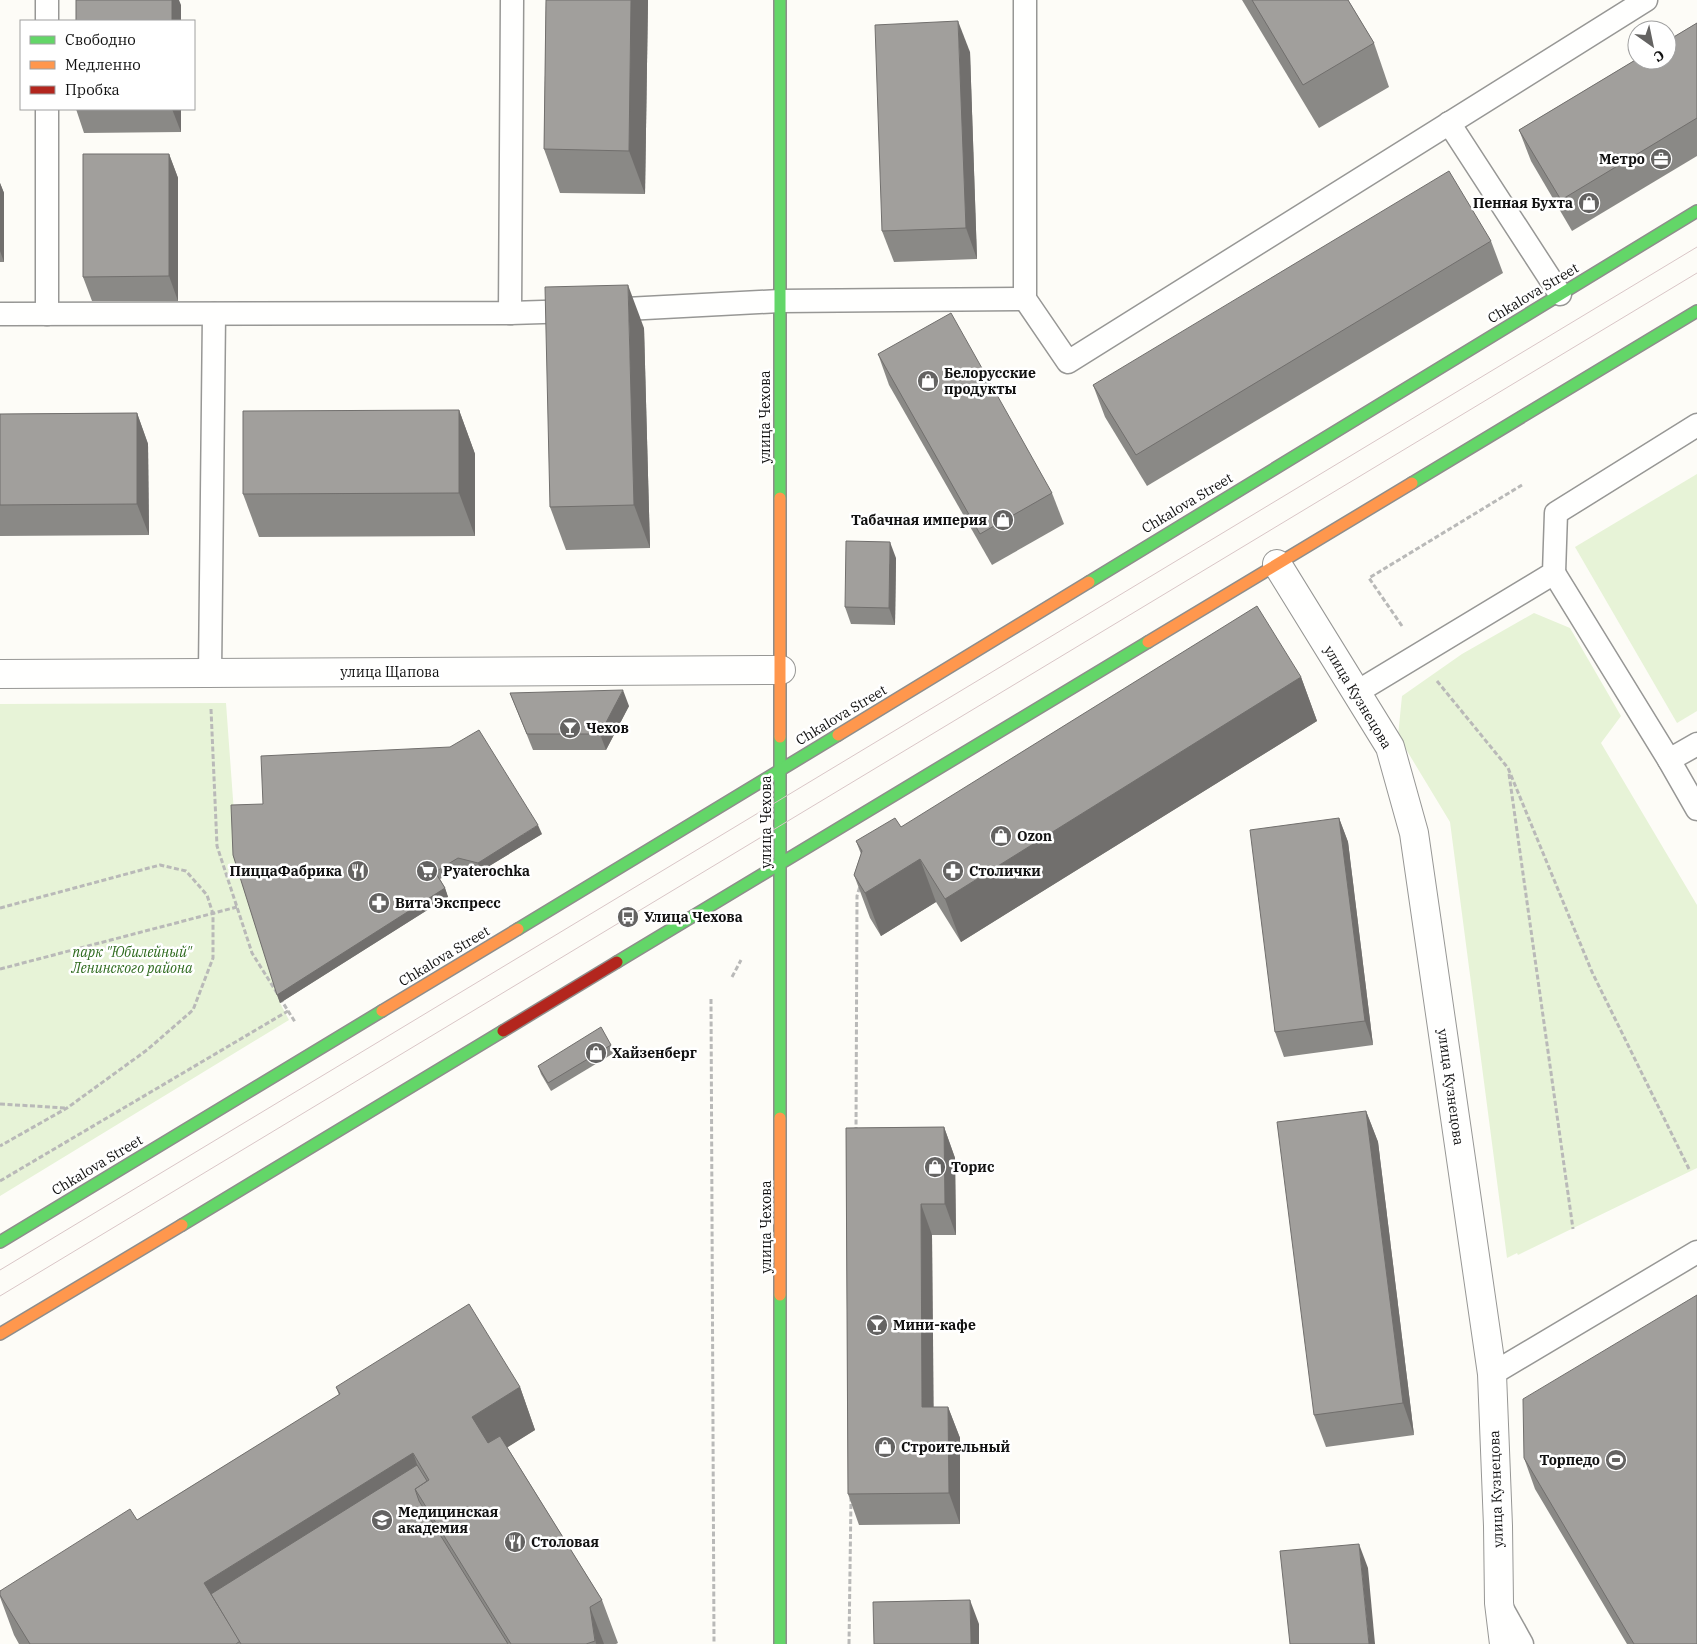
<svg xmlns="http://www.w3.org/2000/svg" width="1697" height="1644" viewBox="0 0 1697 1644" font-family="'IBM Plex Serif',serif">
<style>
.green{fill:#e7f3d7}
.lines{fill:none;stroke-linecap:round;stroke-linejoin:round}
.lane-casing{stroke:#979795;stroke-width:25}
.street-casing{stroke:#979795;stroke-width:30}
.fast-casing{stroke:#8e8d8b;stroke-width:14}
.slow-casing{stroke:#8e8d8b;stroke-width:14}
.jam-casing{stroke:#8e8d8b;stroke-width:14}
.path{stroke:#b9b9b8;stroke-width:3;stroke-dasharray:5 2.5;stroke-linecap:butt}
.lane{stroke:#fffffe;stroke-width:22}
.street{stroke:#fffffe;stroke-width:28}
.fast{stroke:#63d668;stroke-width:11}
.slow{stroke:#ff974d;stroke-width:11}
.jam{stroke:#b3261e;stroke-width:11}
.tram{stroke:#d9c6c7;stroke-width:1}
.wall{fill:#8a8986}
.shaded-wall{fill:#716f6d}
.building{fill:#a19f9c;stroke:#716f6d}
.labels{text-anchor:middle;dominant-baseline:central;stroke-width:5;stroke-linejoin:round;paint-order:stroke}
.poi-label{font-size:14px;font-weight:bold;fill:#111;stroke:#fff;text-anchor:start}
.street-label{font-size:14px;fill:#111;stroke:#fff}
.park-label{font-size:14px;font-style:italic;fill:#2f6b1f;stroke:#fff}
</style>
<rect width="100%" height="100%" fill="#fdfcf7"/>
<g class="green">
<path d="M1697,474V711L1677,723L1575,547Z"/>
<path d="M1534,613L1570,628L1621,716L1601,743L1697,905V1168L1518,1255L1517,1253L1507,1258L1450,822L1398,736L1402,696L1462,654Z"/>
<path d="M226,703L234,813L280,1003L289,1020L0,1196V704Z"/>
</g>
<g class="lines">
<g class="lane-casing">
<g id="lane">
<path d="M47,0V21"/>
<path d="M1025,0V299L1068,362L1646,0"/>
<path d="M47,109V314"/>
<path d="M1449,123L1560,294"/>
<path d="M607,310L780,301L1025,299"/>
<path d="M510,313L512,0"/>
<path d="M0,314L510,313L575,311"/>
<path d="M1554,573L1669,760"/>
<path d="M210,673L214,314"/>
<path d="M1357,692L1554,573L1556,513L1697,425"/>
<path d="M1697,744L1669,760L1697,809"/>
<path d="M1492,1374L1697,1252"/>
<path d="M1502,1608L1522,1644"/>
</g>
</g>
<g class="street-casing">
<g id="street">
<path d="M1277,564L1390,747L1414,833L1492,1374L1498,1526L1499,1603L1504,1644"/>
<path d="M0,674L781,670"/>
</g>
</g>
<g class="fast-casing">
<g id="fast">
<path d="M780,0V498"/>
<path d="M1412,483L1697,311"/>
<path d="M1089,582L1697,211"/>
<path d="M780,737V1118"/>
<path d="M518,929L838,735"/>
<path d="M617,962L1148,642"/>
<path d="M182,1225L503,1031"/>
<path d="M0,1242L382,1011"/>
<path d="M780,1295V1644"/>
</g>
</g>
<g class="slow-casing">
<g id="slow">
<path d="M780,498V737"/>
<path d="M1148,642L1412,483"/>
<path d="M838,735L1089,582"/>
<path d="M382,1011L518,929"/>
<path d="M780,1118V1295"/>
<path d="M0,1334L182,1225"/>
</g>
</g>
<g class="jam-casing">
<path id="jam" d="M503,1031L617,962"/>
</g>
<g class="path">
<path d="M1402,626L1369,578L1522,485"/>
<path d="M1437,681L1508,768L1592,972L1690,1171"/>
<path d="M211,709L217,846L252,953L277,993"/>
<path d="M1509,774L1573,1229"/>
<path d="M0,908L160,865L186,871L207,895L213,914V958L193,1010L147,1050L67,1108L0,1146"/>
<path d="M0,969L237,907"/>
<path d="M732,977L741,960"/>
<path d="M280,998L295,1022"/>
<path d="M711,999L714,1644"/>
<path d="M0,1104L66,1108"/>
<path d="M856,1132L857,896L860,886"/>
<path d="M0,1181L288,1011"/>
<path d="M849,1644L851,1498"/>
</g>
<use href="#lane" class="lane"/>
<use href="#street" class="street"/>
<use href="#fast" class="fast"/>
<use href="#slow" class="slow"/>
<use href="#jam" class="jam"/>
<g class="tram">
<path d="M0,1270L1697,247"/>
<path d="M0,1296L1697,273"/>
</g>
</g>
<g class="wall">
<path d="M546,0H648L645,194L560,193L544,149Z"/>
<path d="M1242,0H1348L1374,43L1389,87L1319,128Z"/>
<path d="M1697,23V156L1572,231L1531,161L1519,130Z"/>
<path d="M970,52L977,259L894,262L882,231Z"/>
<path d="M76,109H181V132L84,133Z"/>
<path d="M169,154L178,178V301H92L83,277Z"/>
<path d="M0,183L4,193V262H0Z"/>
<path d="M1491,241L1503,273L1147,486L1105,417L1093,385Z"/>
<path d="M644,328L650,548L566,550L550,507Z"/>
<path d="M878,354L1052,493L1064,524L992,565L889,385Z"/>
<path d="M459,410L475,454V536L259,537L243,494Z"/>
<path d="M137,413L148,444L149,535L0,536V414Z"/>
<path d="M896,558L895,625L851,624L845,607Z"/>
<path d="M1301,677L1317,721L961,942L936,902L881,936L870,918L854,875L861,854L856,841L901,827Z"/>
<path d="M510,693L629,706L606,750H533Z"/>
<path d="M1339,818L1348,842L1373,1045L1284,1057L1275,1032Z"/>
<path d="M542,834L481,871L461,867L440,879L445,888L448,897L280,1003L233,855Z"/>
<path d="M611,1045L614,1053L551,1091L541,1074L538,1066Z"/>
<path d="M1366,1111L1378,1142L1414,1435L1326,1447L1314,1415Z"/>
<path d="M944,1127L955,1158L956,1235H932L933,1407H948L960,1438V1524L859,1525L848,1494L846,1128Z"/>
<path d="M336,1387H520L535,1430L507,1447L602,1600L618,1643L616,1644H19L14,1635L0,1597V1591L137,1520L339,1395Z"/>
<path d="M1524,1458L1697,1644H1627L1535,1489Z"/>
</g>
<g class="shaded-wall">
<path d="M172,0H179L181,5V21H172Z"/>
<path d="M631,0H648L645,194L629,151Z"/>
<path d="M958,21L970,52L977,259L966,228Z"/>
<path d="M172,109H181V132Z"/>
<path d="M169,154L178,178V301L169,276Z"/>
<path d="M0,183L4,193V262L0,251Z"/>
<path d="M628,285L644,328L650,548L634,505Z"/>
<path d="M459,410L475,454V536L459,493Z"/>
<path d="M137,413L148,444L149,535L137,504Z"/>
<path d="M890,542L896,558L895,625L889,608Z"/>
<path d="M1301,677L1317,721L961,942L945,899Z"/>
<path d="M623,690L629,706L606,750L600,734Z"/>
<path d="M1339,818L1348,842L1373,1045L1365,1021Z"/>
<path d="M538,825L542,834L481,871L478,863Z"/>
<path d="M920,859L936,902L881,936L865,893Z"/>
<path d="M445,888L448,897L280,1003L277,995Z"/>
<path d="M1366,1111L1378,1142L1414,1435L1403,1403Z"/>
<path d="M944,1127L955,1158L956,1235L945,1204Z"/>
<path d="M921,1204L932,1235L934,1438L922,1407Z"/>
<path d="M520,1387L535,1430L487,1460L472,1417Z"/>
<path d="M948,1407L960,1438V1524L949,1493Z"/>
<path d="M413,1453L428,1495L415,1489L226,1623L204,1583Z"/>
<path d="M1359,1544L1368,1568L1375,1644H1369Z"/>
<path d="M970,1600L979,1624V1644H971Z"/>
<path d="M590,1607L604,1644H596Z"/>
</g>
<g class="building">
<rect x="76" y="0" width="96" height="21"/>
<path d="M546,0H631L629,151L544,149Z"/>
<path d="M1252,0H1348L1374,43L1303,85Z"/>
<path d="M958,21L966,228L882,231L875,25Z"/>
<path d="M1697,23V118L1561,200L1519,130L1637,59V60H1667V41Z"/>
<path d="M83,154H169V276L83,277Z"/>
<path d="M1449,171L1491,241L1136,455L1093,385Z"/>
<path d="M628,285L634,505L550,507L545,287Z"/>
<path d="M951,313L1052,493L980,534L878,354Z"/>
<path d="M459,410V493L243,494V411Z"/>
<path d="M137,413V504L0,505V414Z"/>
<path d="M846,541L890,542L889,608L845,607Z"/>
<path d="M1257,606L1301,677L945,899L920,859L865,893L854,875L862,851L856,841L895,818L901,827Z"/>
<path d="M623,690L600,734H527L510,693Z"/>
<path d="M479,730L538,825L478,863L458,858L435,872L445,888L277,995L233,855L231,805L263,804L261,756L450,747Z"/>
<path d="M1339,818L1365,1021L1275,1032L1250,830Z"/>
<path d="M601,1027L611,1045L548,1083L538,1066Z"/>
<path d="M1366,1111L1403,1403L1314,1415L1277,1122Z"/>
<path d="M944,1127L945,1204H921L922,1407H948L949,1493L848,1494L846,1128Z"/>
<path d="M1697,1295V1644H1634L1524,1458L1523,1399Z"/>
<path d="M469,1304L520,1387L472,1417L488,1443L500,1436L602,1600L590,1607L595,1641L586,1644H511L415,1489L429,1480L413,1453L204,1583L240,1641L236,1644H30L0,1595V1591L130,1509L137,1520L340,1394L336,1387Z"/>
<path d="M417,1465L427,1481L415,1489L419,1501L508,1644H241L211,1594Z"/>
<path d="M1359,1544L1369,1644H1290L1280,1551Z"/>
<path d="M970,1600L971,1644H874L873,1602Z"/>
</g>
<defs>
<g id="office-disc" transform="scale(1.125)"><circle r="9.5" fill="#646362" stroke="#fff"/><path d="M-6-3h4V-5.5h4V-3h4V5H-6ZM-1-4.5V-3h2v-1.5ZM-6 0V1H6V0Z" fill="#fff"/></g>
<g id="shop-disc" transform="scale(1.125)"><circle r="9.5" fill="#646362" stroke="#fff"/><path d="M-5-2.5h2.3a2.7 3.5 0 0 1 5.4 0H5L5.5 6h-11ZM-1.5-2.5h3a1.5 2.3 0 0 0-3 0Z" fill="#fff"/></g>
<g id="bar-disc" transform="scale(1.125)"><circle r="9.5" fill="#646362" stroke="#fff"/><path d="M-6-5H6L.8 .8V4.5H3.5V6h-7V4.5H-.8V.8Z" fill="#fff"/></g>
<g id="restaurant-disc" transform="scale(1.125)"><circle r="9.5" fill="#646362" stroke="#fff"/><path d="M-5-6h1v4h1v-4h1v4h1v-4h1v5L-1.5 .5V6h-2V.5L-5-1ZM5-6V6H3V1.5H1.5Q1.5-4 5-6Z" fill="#fff"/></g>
<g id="supermarket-disc" transform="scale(1.125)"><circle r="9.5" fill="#646362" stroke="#fff"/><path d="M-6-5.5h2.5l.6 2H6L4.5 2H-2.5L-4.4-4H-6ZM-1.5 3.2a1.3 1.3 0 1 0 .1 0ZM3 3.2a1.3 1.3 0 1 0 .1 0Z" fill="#fff"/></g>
<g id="pharmacy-disc" transform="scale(1.125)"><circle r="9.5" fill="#646362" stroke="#fff"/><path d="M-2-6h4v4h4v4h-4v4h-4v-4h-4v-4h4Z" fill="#fff"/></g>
<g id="bus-disc" transform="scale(1.125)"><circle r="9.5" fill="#646362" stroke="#fff"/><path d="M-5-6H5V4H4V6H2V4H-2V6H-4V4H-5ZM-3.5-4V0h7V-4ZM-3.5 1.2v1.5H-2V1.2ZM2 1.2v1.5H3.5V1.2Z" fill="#fff"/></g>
<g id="stadium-disc" transform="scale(1.125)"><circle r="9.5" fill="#646362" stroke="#fff"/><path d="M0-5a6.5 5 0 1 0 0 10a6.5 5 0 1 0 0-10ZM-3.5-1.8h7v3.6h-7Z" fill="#fff"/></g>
<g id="university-disc" transform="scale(1.125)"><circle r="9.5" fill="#646362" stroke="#fff"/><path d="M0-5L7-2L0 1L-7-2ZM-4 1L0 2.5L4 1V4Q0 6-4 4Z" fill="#fff"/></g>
</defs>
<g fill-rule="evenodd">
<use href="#office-disc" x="1661" y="159"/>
<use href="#shop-disc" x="1589" y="203"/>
<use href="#shop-disc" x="928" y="381"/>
<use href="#shop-disc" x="1003" y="520"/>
<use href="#bar-disc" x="570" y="728"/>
<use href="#shop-disc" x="1001" y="836"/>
<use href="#restaurant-disc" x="358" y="871"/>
<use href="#supermarket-disc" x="427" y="871"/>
<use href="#pharmacy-disc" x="953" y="871"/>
<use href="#pharmacy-disc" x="379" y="903"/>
<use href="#bus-disc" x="628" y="917"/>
<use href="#shop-disc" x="596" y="1053"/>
<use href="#shop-disc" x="935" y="1167"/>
<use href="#bar-disc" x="877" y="1325"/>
<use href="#shop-disc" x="885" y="1447"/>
<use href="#stadium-disc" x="1616" y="1460"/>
<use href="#university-disc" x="382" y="1520"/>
<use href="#restaurant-disc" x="515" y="1542"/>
</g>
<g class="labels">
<g class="poi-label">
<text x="1645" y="159" text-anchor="end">Метро</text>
<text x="1573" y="203" text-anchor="end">Пенная Бухта</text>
<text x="944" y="373">Белорусские<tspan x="944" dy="16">продукты</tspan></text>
<text x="987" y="520" text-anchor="end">Табачная империя</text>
<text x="586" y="728">Чехов</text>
<text x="1017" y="836">Ozon</text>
<text x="342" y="871" text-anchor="end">ПиццаФабрика</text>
<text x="443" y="871">Pyaterochka</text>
<text x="969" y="871">Столички</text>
<text x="395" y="903">Вита Экспресс</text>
<text x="644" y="917">Улица Чехова</text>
<text x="612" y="1053">Хайзенберг</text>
<text x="951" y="1167">Торис</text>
<text x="893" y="1325">Мини-кафе</text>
<text x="901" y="1447">Строительный</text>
<text x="1600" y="1460" text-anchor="end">Торпедо</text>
<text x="398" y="1512">Медицинская<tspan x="398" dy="16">академия</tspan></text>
<text x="531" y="1542">Столовая</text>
</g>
<g class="street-label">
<text transform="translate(1533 293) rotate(-31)">Chkalova Street</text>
<text transform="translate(765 417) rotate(-90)">улица Чехова</text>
<text transform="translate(1187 503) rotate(-31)">Chkalova Street</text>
<text x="390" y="672">улица Щапова</text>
<text transform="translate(1358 697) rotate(59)">улица Кузнецова</text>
<text transform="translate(841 715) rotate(-31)">Chkalova Street</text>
<text transform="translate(766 822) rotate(-90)">улица Чехова</text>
<text transform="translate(444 956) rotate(-31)">Chkalova Street</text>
<text transform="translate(1451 1087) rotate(82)">улица Кузнецова</text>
<text transform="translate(97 1165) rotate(-31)">Chkalova Street</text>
<text transform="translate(766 1227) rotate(-90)">улица Чехова</text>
<text transform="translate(1496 1489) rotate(-92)">улица Кузнецова</text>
</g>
<g class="park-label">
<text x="132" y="952">парк "Юбилейный"<tspan x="132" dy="16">Ленинского района</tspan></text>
</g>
</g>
<rect x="20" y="20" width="175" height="90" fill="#ffffff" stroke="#a0a0a0"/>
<rect x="30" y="36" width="25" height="8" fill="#63d668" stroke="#a0a0a0"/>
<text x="65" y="45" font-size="15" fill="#111111">Свободно</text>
<rect x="30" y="61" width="25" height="8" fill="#ff974d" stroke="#a0a0a0"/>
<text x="65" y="70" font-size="15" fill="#111111">Медленно</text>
<rect x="30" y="86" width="25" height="8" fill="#b3261e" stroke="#a0a0a0"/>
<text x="65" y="95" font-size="15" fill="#111111">Пробка</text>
<g transform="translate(1652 45) rotate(147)"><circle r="24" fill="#ffffff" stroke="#a0a0a0"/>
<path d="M0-4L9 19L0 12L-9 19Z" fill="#646362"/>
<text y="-8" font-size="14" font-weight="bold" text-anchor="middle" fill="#111111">С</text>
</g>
</svg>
